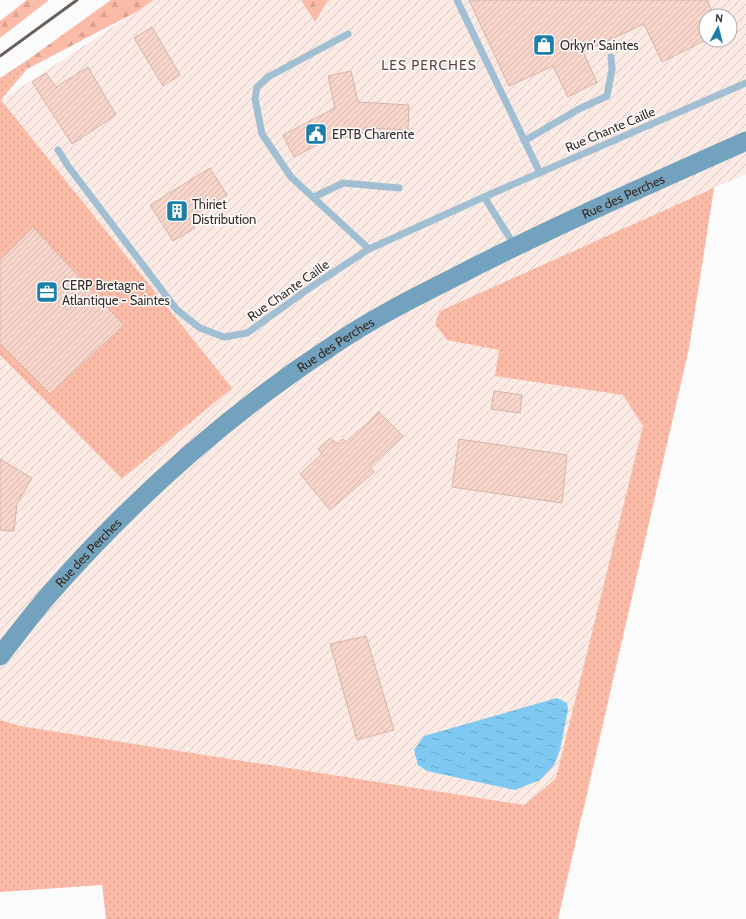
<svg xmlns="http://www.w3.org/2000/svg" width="746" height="919" viewBox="0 0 746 919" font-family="Cabin,sans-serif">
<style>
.industrial{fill:url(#industrial-furrows);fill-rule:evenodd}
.grass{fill:url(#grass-dots)}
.forest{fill:url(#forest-firs)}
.water{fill:url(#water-ripples)}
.building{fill:url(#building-hatch);stroke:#d6b5a9}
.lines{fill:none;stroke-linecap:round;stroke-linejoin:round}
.lane{stroke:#a0bfd2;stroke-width:7}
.secondary{stroke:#72a2bd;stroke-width:19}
.rail{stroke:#69605c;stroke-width:3}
.labels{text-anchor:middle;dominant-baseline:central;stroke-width:3;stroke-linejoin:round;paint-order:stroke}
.poi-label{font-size:13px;fill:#382b26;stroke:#fff;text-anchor:start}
.street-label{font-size:13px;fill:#382b26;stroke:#fff}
.neighbourhood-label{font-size:14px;letter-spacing:1px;fill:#63463d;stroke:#fff}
</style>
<defs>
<pattern id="industrial-furrows" width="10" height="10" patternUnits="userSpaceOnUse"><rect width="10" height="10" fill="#fceae4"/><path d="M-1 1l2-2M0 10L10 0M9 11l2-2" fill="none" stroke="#d9c9c3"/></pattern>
<pattern id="grass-dots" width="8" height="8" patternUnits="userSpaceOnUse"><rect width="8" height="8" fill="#fcbba6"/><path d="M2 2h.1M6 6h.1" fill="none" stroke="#d9a18f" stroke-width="1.8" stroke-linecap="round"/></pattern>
<pattern id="forest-firs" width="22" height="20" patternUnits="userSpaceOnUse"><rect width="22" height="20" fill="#fcbba6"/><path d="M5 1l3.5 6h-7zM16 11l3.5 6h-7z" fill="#d9a18f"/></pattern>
<pattern id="water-ripples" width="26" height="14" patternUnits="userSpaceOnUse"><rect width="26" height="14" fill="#7ec9f2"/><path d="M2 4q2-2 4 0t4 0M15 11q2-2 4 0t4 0" fill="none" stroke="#68a3c4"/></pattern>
<pattern id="building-hatch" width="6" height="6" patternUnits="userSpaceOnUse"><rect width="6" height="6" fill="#f8d5ca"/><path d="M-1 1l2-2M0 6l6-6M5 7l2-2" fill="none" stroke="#d5b7ad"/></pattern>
</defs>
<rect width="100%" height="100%" fill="#fbfbfb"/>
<path class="industrial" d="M154,0H746V174L714,188L689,348L583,814L20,726L0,720V355L122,479L1,100ZM706,16H730V40H706Z"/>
<g class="grass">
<path d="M26,61L27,69L1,100L232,388L122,479L0,355V78Z"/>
<path d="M714,188L689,348L558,919H106L102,885L0,892V720L20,726L525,805L556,778L643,426L623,395L495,376L499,350L447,340L435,324L440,311Z"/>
</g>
<g class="forest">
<path d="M27,0H49L0,38V21Z"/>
<path d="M111,0H154L136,12L27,69L26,61Z"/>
<path d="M301,0H328L315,22Z"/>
</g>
<path class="water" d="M557,698L567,703L568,709L560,750L554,765L540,780L515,790L427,771L418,765L414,750L424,736Z"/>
<g class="building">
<path d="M469,0H707L714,16H706V40L662,62L644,24L583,52L597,82L568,97L553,66L509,86Z"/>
<path d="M152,27L180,75L163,86L134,38Z"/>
<path d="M88,67L116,115L72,144L32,82L46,73L56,87Z"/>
<path d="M351,71L358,102L409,105L408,130L364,128L365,133L341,138L340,133L294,157L283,135L335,108L328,76Z"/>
<path d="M210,168L227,195L189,218L195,228L173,241L150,205Z"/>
<path d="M33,227L124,325L50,394L0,344V260Z"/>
<path d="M494,391L522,395L520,413L491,409Z"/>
<path d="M379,412L403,436L370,467L374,472L330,510L300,474L322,454L318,449L330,438L338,444L343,439L346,442Z"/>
<path d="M459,439L567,455L562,503L452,487Z"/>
<path d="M0,459L32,478L17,504L14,531L0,530Z"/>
<path d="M366,636L394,730L357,740L330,644Z"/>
</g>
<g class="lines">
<g class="lane">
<path d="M457,0L540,173"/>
<path d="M348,34L268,77L257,87L255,99L262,134L291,177L369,249"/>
<path d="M524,141L579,109L607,96L612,69L611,57"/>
<path d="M58,150L68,166L177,310L200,328L224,337L247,333L311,287L369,249L484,197"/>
<path d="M314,197L343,183L399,188"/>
<path d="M515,246L484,197L746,83"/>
</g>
<path class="secondary" id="s1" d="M0,656C15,637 30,617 46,598C129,503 224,417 329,348C368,321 411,299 453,278C549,228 648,185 746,141"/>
<path class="rail" d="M0,56L77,0"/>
</g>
<defs>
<g id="shop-square" transform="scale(1.15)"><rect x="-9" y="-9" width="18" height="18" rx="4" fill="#1e7eaa" stroke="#fff"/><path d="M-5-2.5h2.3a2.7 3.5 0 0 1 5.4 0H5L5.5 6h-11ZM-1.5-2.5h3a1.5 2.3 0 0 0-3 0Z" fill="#fff"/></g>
<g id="civic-square" transform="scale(1.15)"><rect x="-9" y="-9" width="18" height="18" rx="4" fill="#1e7eaa" stroke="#fff"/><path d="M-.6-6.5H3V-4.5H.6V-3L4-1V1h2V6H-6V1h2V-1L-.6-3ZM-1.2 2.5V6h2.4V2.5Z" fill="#fff"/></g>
<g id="building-square" transform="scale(1.15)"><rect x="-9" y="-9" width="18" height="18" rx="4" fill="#1e7eaa" stroke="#fff"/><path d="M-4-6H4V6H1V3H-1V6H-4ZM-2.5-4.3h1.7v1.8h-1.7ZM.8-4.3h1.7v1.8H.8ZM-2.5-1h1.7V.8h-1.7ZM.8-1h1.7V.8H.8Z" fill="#fff"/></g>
<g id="office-square" transform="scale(1.15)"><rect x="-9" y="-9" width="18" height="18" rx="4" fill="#1e7eaa" stroke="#fff"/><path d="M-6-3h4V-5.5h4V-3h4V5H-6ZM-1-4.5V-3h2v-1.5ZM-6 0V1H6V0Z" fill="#fff"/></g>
</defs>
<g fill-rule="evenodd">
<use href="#shop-square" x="544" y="45"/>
<use href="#civic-square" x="316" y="134"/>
<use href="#building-square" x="177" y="211"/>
<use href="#office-square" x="47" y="292"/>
</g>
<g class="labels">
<g class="poi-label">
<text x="560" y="45">Orkyn' Saintes</text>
<text x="332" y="134">EPTB Charente</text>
<text x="192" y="204">Thiriet<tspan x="192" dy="15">Distribution</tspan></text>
<text x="62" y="285">CERP Bretagne<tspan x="62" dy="15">Atlantique - Saintes</tspan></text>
</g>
<g class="street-label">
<text transform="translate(610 129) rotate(-23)">Rue Chante Caille</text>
<text stroke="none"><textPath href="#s1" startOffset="784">Rue des Perches</textPath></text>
<text transform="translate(288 290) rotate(-35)">Rue Chante Caille</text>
<text stroke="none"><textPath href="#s1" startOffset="460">Rue des Perches</textPath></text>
<text stroke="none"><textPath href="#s1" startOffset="136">Rue des Perches</textPath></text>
</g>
<g class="neighbourhood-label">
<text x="429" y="65">LES PERCHES</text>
</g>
</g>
<g transform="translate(718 28) rotate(7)"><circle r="19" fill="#ffffff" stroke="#afaaa8"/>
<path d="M0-3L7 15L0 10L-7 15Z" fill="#1e7eaa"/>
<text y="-6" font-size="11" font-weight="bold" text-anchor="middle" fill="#382b26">N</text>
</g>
</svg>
